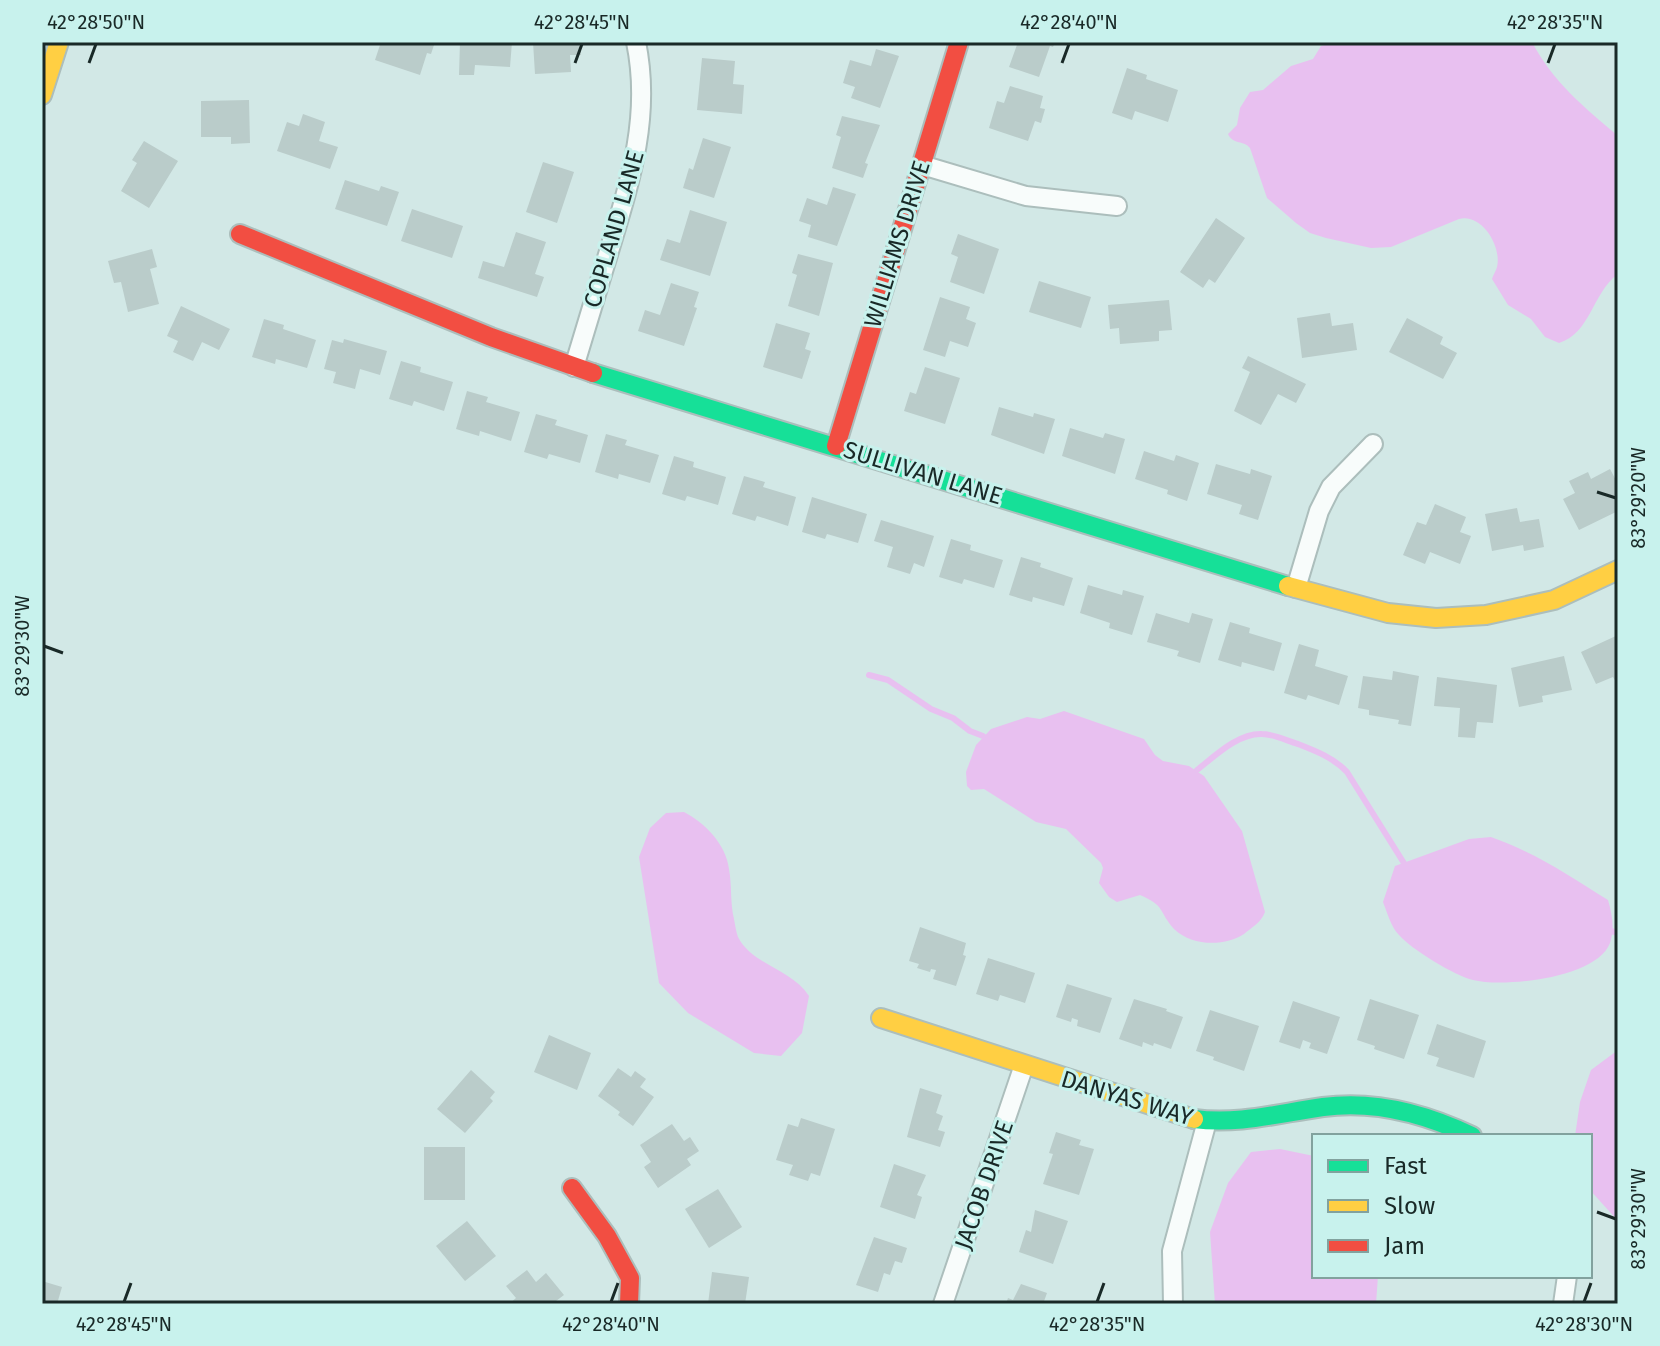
<svg xmlns="http://www.w3.org/2000/svg" width="1660" height="1346" viewBox="0 0 1660 1346" font-family="'Fira Sans',sans-serif">
<style>
.water{fill:#e8c0f0}
.lines{fill:none;stroke-linecap:round;stroke-linejoin:round}
.stream{stroke:#e8c0f0;stroke-width:6}
.building{fill:#baccca}
.street-casing{stroke:#acbebc;stroke-width:22}
.fast-casing{stroke:#acbebc;stroke-width:22}
.slow-casing{stroke:#acbebc;stroke-width:22}
.jam-casing{stroke:#acbebc;stroke-width:22}
.street{stroke:#f8fcfb;stroke-width:18}
.fast{stroke:#16e098;stroke-width:18}
.slow{stroke:#ffcf43;stroke-width:18}
.jam{stroke:#f24e42;stroke-width:18}
.ticks{fill:none;stroke:#192927;stroke-width:3}
.labels{text-anchor:middle;dominant-baseline:central;stroke-width:6;stroke-linejoin:round;paint-order:stroke}
.street-label{font-size:24px;fill:#192927;stroke:#c8f2ed}
.neatline{fill:none;stroke:#192927;stroke-width:3}
.ticks-label{font-size:20px;text-anchor:middle;fill:#192927}
</style>
<rect width="100%" height="100%" fill="#d2e8e6"/>
<g class="water">
<path d="M1337,42H1532C1553,82 1584,107 1618,136V274C1592,293 1591,333 1559,343L1545,337L1531,319L1508,305L1492,279C1493,275 1496,271 1497,267C1502,247 1482,213 1459,219L1391,247L1371,248L1326,238L1310,233L1296,223L1267,198L1250,148C1244,140 1233,145 1228,134L1237,125L1240,108L1250,92L1263,90L1291,66L1313,59L1321,46Z"/>
<path d="M1064,711L1144,739L1155,755L1163,761L1189,766L1204,776L1242,831L1265,912C1261,923 1252,927 1244,934C1225,947 1191,946 1174,929C1158,911 1166,906 1140,895L1117,902L1109,897L1099,883L1103,868L1101,863L1066,829L1036,822L984,789L971,790L967,786L966,772L976,745L991,729L1027,717L1040,719Z"/>
<path d="M684,812C705,823 726,844 729,869C732,885 730,902 734,919C735,924 736,932 738,937C752,965 792,969 809,996L802,1033L781,1056L754,1053L688,1013L659,983L639,857L650,828L666,813Z"/>
<path d="M1491,837C1536,853 1568,875 1608,900C1612,914 1615,928 1610,943C1597,978 1504,988 1473,980C1455,976 1411,949 1399,935C1391,927 1387,912 1383,902L1395,866L1469,839Z"/>
<path d="M1618,1050V1221L1590,1190V1136H1575L1580,1102L1591,1070Z"/>
<path d="M1280,1149L1314,1156V1276H1378L1376,1304H1215L1210,1232L1228,1183L1251,1152Z"/>
</g>
<g class="lines">
<g class="stream">
<path d="M869,675L888,680L931,709L953,718L970,731L983,736"/>
<path d="M1197,770C1215,756 1238,733 1262,734C1274,734 1287,741 1298,744C1316,751 1334,758 1347,772L1407,868"/>
<path d="M1604,929L1618,933"/>
</g>
</g>
<g class="building">
<path d="M381,42H435L431,54L427,53L420,75L375,60Z"/>
<path d="M460,42H512L510,67L475,65L474,75H459Z"/>
<path d="M533,42H580L581,55H570L571,72L535,74Z"/>
<path d="M1018,42H1055L1053,47L1050,46L1039,77L1009,67Z"/>
<path d="M876,49L899,56L880,108L851,98L855,87L843,83L850,60L871,66Z"/>
<path d="M702,58L735,61L733,84L744,85L742,114L697,110Z"/>
<path d="M1127,68L1147,75L1146,79L1178,90L1168,122L1135,111L1132,120L1112,113Z"/>
<path d="M1010,86L1043,96L1040,108L1045,109L1041,123L1035,121L1028,141L989,128L997,101L1004,103Z"/>
<path d="M249,100L250,143L231,144V137H201V101Z"/>
<path d="M303,114L325,122L319,141L338,147L330,169L277,151L287,122L299,126Z"/>
<path d="M842,116L880,125L865,163L868,164L863,178L832,168L841,137L836,135Z"/>
<path d="M703,138L731,147L714,198L683,188L689,168L693,170Z"/>
<path d="M144,141L178,161L149,208L121,191L137,163L132,160Z"/>
<path d="M543,162L574,172L557,223L526,212Z"/>
<path d="M345,180L379,191L381,186L399,192L387,226L335,209Z"/>
<path d="M833,187L856,194L837,246L808,237L811,225L799,221L807,198L827,205Z"/>
<path d="M412,209L463,226L452,258L401,241Z"/>
<path d="M690,210L727,222L710,276L660,260L667,239L680,243Z"/>
<path d="M1216,218L1245,238L1215,283L1209,279L1203,288L1180,272Z"/>
<path d="M516,232L546,242L535,274L544,277L537,297L478,278L483,261L504,267Z"/>
<path d="M958,234L999,249L984,294L950,282L958,257L951,254Z"/>
<path d="M152,249L157,267L150,269L159,304L128,312L121,282L114,283L108,261Z"/>
<path d="M798,254L833,263L819,316L788,306L797,275L792,273Z"/>
<path d="M1039,281L1091,297L1081,328L1029,312Z"/>
<path d="M671,283L699,292L694,307L697,308L684,346L638,331L645,310L660,315Z"/>
<path d="M940,297L970,307L966,319L976,323L968,347L950,341L945,357L923,350Z"/>
<path d="M1169,300L1172,330L1159,331V341L1120,344L1119,328L1110,329L1108,305Z"/>
<path d="M181,306L230,329L219,350L202,342L193,361L173,352L178,341L167,336Z"/>
<path d="M1330,313L1332,326L1353,323L1357,350L1302,358L1297,318Z"/>
<path d="M1407,318L1443,337L1440,344L1457,353L1443,379L1389,352Z"/>
<path d="M264,319L284,325L283,329L316,340L307,368L276,359L275,364L252,357Z"/>
<path d="M776,323L810,333L805,349L811,351L802,379L763,367Z"/>
<path d="M344,339L387,351L380,375L360,369L355,389L333,383L336,372L324,369L332,340L343,343Z"/>
<path d="M1248,356L1306,384L1296,403L1278,394L1261,425L1234,411L1250,372L1242,368Z"/>
<path d="M401,361L421,367L420,372L453,382L444,411L414,401L412,406L389,399Z"/>
<path d="M925,367L960,378L945,424L904,411L910,392L916,394Z"/>
<path d="M467,391L488,397L486,402L520,412L511,441L480,431L479,436L456,429Z"/>
<path d="M999,407L1033,417L1034,413L1055,419L1044,454L991,435Z"/>
<path d="M536,414L557,420L555,425L588,435L580,463L549,454L547,459L524,452Z"/>
<path d="M1070,428L1103,438L1105,433L1125,439L1115,474L1062,456Z"/>
<path d="M606,434L627,440L625,445L659,455L650,483L619,474L618,479L595,472Z"/>
<path d="M1144,451L1174,461L1176,455L1199,463L1187,501L1167,494L1168,490L1135,479Z"/>
<path d="M674,456L694,462L693,467L726,477L718,505L687,496L685,501L662,494Z"/>
<path d="M1216,464L1250,474L1251,469L1272,476L1258,520L1239,514L1242,505L1207,494Z"/>
<path d="M1610,469L1618,484V511L1579,530L1563,499L1575,493L1569,481L1588,472L1591,479Z"/>
<path d="M744,476L765,482L763,487L796,497L788,526L757,516L755,521L732,514Z"/>
<path d="M812,497L867,514L858,543L827,534L825,539L802,532Z"/>
<path d="M1435,504L1466,517L1460,532L1471,536L1460,564L1430,552L1425,564L1403,555L1417,522L1426,525Z"/>
<path d="M1517,508L1520,522L1539,519L1544,547L1524,551L1523,545L1492,551L1485,514Z"/>
<path d="M881,520L934,536L924,567L914,563L910,574L887,567L893,547L874,541Z"/>
<path d="M951,539L971,545L970,550L1003,560L994,588L964,579L962,584L939,577Z"/>
<path d="M1021,557L1041,563L1040,567L1073,578L1064,606L1033,597L1032,602L1009,595Z"/>
<path d="M1088,585L1122,595L1123,590L1144,596L1132,635L1109,628L1110,623L1080,613Z"/>
<path d="M1156,613L1189,623L1192,613L1213,619L1200,663L1177,656L1179,651L1147,642Z"/>
<path d="M1230,622L1250,628L1249,633L1282,643L1274,671L1242,662L1241,667L1218,660Z"/>
<path d="M1618,635V681L1616,682L1613,677L1596,684L1581,652Z"/>
<path d="M1299,644L1319,650L1315,666L1348,676L1339,705L1308,695L1306,700L1284,693Z"/>
<path d="M1564,656L1572,690L1542,696L1543,702L1519,707L1511,668Z"/>
<path d="M1393,671L1419,676L1411,726L1398,724L1399,720L1369,715V710L1358,708L1363,676L1392,680Z"/>
<path d="M1437,677L1497,685L1493,723L1477,722L1475,738L1458,737L1460,708L1434,706Z"/>
<path d="M920,927L966,943L963,955L966,956L956,986L933,979L936,970L931,969L930,972L917,968L919,964L909,961Z"/>
<path d="M988,958L1035,973L1025,1003L1000,995L998,1001L976,994Z"/>
<path d="M1067,984L1112,998L1100,1033L1077,1026L1078,1020L1072,1018L1071,1022L1056,1017Z"/>
<path d="M1134,999L1167,1009L1166,1011L1183,1017L1171,1049L1154,1043L1153,1046L1143,1042L1142,1047L1119,1039Z"/>
<path d="M1370,999L1419,1015L1404,1059L1374,1049L1375,1046L1357,1040Z"/>
<path d="M1293,1001L1340,1017L1327,1054L1309,1048L1311,1043L1303,1040L1300,1049L1279,1042Z"/>
<path d="M1210,1010L1259,1026L1244,1071L1213,1060L1214,1057L1196,1051Z"/>
<path d="M1437,1024L1486,1041L1474,1078L1436,1066L1439,1058L1427,1054Z"/>
<path d="M549,1035L591,1053L577,1090L534,1072Z"/>
<path d="M618,1068L631,1077L635,1071L646,1079L640,1087L654,1097L633,1126L618,1115L620,1112L598,1096Z"/>
<path d="M471,1070L495,1092L490,1098L493,1101L465,1133L437,1109Z"/>
<path d="M920,1088L942,1095L936,1113L943,1116L938,1130L945,1132L940,1147L907,1137Z"/>
<path d="M801,1118L835,1129L820,1176L811,1173L808,1181L789,1175L793,1165L776,1160L788,1124L798,1127Z"/>
<path d="M672,1124L684,1141L690,1137L699,1151L687,1159L691,1165L658,1188L644,1167L651,1162L640,1145Z"/>
<path d="M1056,1132L1081,1140L1079,1145L1094,1149L1079,1195L1043,1184L1053,1154L1049,1153Z"/>
<rect x="424" y="1147" width="41" height="53"/>
<path d="M894,1164L926,1175L917,1195L922,1197L915,1219L880,1207Z"/>
<path d="M718,1189L742,1227L709,1248L685,1209Z"/>
<path d="M1035,1210L1068,1221L1053,1264L1019,1252L1026,1230L1031,1232Z"/>
<path d="M467,1221L496,1256L465,1281L436,1246Z"/>
<path d="M874,1237L907,1248L902,1263L895,1261L890,1275L884,1273L878,1292L856,1285Z"/>
<path d="M527,1270L536,1282L546,1273L564,1295L552,1304H509L516,1298L506,1286Z"/>
<path d="M712,1272L749,1277L745,1304H708Z"/>
<path d="M42,1281L62,1287L57,1304H42Z"/>
<path d="M1021,1284L1047,1293L1043,1304H1006L1008,1298L1013,1300Z"/>
</g>
<g class="lines">
<g class="street-casing">
<g id="street">
<path d="M922,165L1026,196L1117,206"/>
<path d="M574,367C586,327 598,288 610,248C631,179 651,114 636,42"/>
<path d="M1296,588L1319,511L1331,487L1373,444"/>
<path d="M943,1304L1024,1065"/>
<path d="M1173,1304L1172,1251L1207,1121"/>
<path d="M1563,1304L1567,1276"/>
</g>
</g>
<g class="fast-casing">
<g id="fast">
<path d="M593,373L1288,586"/>
<path d="M1194,1119C1239,1125 1279,1113 1323,1107C1374,1100 1426,1114 1472,1136"/>
</g>
</g>
<g class="slow-casing">
<g id="slow">
<path d="M42,95L59,42"/>
<path d="M1288,586L1388,613L1436,618L1486,615L1554,600L1618,570"/>
<path d="M881,1018L1194,1119"/>
</g>
</g>
<g class="jam-casing">
<g id="jam">
<path d="M240,234L491,337L593,373"/>
<path d="M836,446L959,42"/>
<path d="M572,1188L607,1236L630,1278L629,1304"/>
</g>
</g>
<use href="#street" class="street"/>
<use href="#fast" class="fast"/>
<use href="#slow" class="slow"/>
<use href="#jam" class="jam"/>
</g>
<path class="ticks" d="M89,63L96,44M575,63L582,44M1062,63L1069,44M1548,63L1555,44M1597,492L1616,498M44,646L63,653M1597,1212L1616,1219M124,1302L131,1283M611,1302L618,1283M1097,1302L1104,1283M1584,1302L1591,1283"/>
<g class="labels">
<g class="street-label">
<text transform="translate(614 229) rotate(-74)">COPLAND LANE</text>
<text transform="translate(897 244) rotate(-73)">WILLIAMS DRIVE</text>
<text transform="translate(923 473) rotate(17)">SULLIVAN LANE</text>
<text transform="translate(1127 1098) rotate(17)">DANYAS WAY</text>
<text transform="translate(984 1185) rotate(-71)">JACOB DRIVE</text>
</g>
</g>
<rect width="1660" height="1346" fill="none" stroke="#c8f2ed" stroke-width="88"/>
<rect x="1312" y="1134" width="280" height="144" fill="#c8f2ed" stroke="#82a29e" stroke-width="2"/>
<rect x="1328" y="1160" width="40" height="12" fill="#16e098" stroke="#82a29e" stroke-width="2"/>
<text x="1384" y="1174" font-size="24" fill="#192927">Fast</text>
<rect x="1328" y="1200" width="40" height="12" fill="#ffcf43" stroke="#82a29e" stroke-width="2"/>
<text x="1384" y="1214" font-size="24" fill="#192927">Slow</text>
<rect x="1328" y="1240" width="40" height="12" fill="#f24e42" stroke="#82a29e" stroke-width="2"/>
<text x="1384" y="1254" font-size="24" fill="#192927">Jam</text>
<rect x="44" y="44" width="1572" height="1258" class="neatline"/>
<g class="ticks-label">
<text x="96" y="29">42°28'50"N</text>
<text x="582" y="29">42°28'45"N</text>
<text x="1069" y="29">42°28'40"N</text>
<text x="1555" y="29">42°28'35"N</text>
<text transform="translate(1638 498) rotate(-90)" y="7">83°29'20"W</text>
<text transform="translate(22 646) rotate(-90)" y="7">83°29'30"W</text>
<text transform="translate(1638 1219) rotate(-90)" y="7">83°29'30"W</text>
<text x="124" y="1331">42°28'45"N</text>
<text x="611" y="1331">42°28'40"N</text>
<text x="1097" y="1331">42°28'35"N</text>
<text x="1584" y="1331">42°28'30"N</text>
</g>
</svg>
